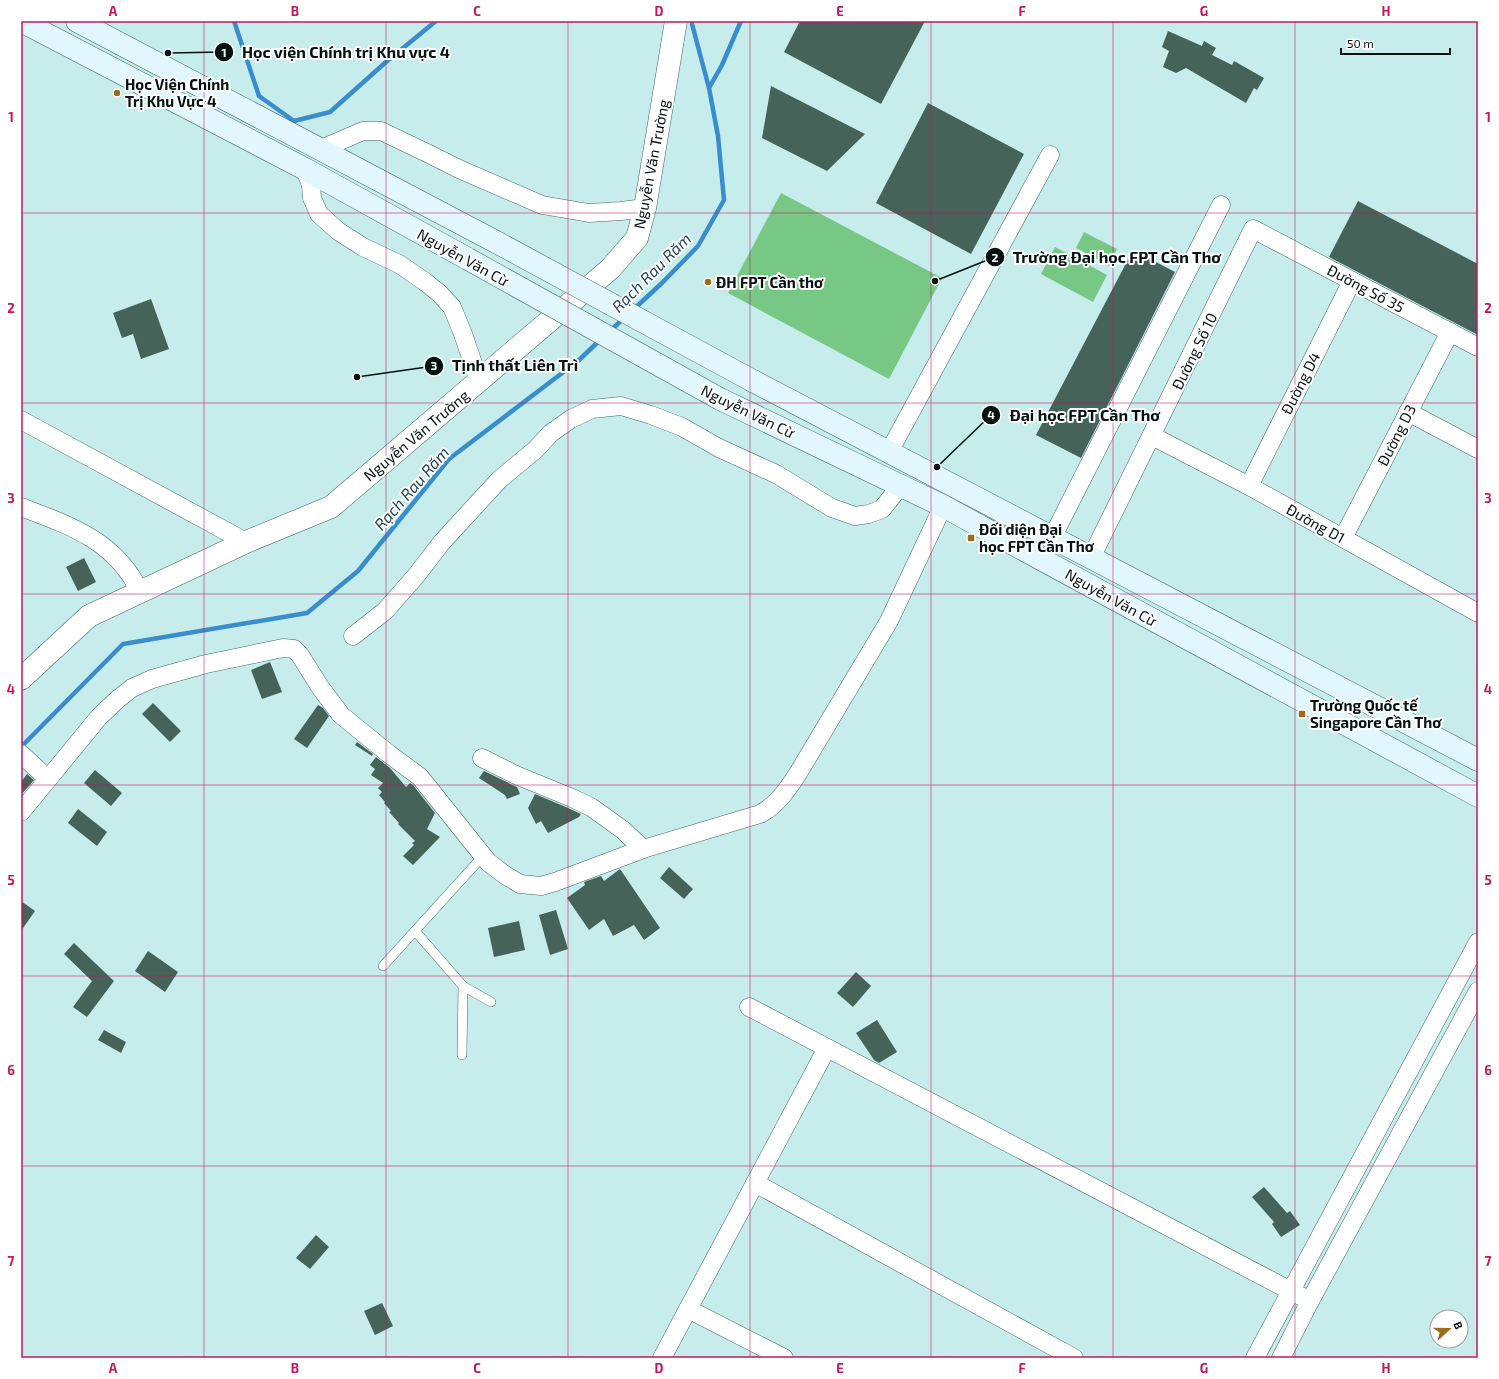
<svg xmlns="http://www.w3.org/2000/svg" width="1499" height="1379" viewBox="0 0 1499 1379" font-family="'Exo 2',sans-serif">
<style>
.green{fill:#77c785}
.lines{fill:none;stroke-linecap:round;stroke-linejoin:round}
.stream{stroke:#398dcc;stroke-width:4.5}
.building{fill:#456359}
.service-casing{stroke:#456767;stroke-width:10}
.minor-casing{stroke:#456767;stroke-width:19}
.tertiary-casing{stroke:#456767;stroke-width:23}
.secondary-casing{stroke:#456767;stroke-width:23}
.service{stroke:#fff;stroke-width:9}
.minor{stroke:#fff;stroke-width:18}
.tertiary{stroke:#fff;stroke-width:22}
.secondary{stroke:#e2f6fd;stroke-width:22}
.secondary-bridge-casing{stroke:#456767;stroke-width:23;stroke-linecap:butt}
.secondary-bridge{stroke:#e2f6fd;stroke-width:22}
.grid{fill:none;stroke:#c2185b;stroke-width:1;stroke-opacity:0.55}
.poi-dot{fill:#9a6d1c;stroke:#fff;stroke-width:1.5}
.labels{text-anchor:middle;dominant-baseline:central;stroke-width:4;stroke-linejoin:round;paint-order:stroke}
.poi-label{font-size:15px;font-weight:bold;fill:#041111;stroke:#fff;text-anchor:start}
.street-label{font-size:15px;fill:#041111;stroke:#fff}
.water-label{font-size:16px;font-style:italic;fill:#1e405b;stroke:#fff}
.leader{fill:none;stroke:#041111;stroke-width:1.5}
.callout-dot{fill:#041111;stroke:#fff;stroke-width:1.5}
.mark-label{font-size:12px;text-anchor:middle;font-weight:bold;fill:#fff}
.callout-label{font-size:16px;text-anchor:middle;font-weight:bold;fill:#041111;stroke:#fff;stroke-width:4;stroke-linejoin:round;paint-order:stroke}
.neatline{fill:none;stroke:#c2185b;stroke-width:1.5}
.grid-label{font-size:13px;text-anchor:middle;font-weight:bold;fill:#c2185b}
</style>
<rect width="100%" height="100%" fill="#c6ecec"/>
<g class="green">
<path d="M781,193L942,278L889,379L728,293Z"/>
<path d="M1084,232L1117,249L1109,266L1076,248Z"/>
<path d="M1055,247L1107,275L1093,302L1041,274Z"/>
</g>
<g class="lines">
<g class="stream">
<path d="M234,21L259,96L294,121L330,112L386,62L436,21"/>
<path d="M692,24L709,88"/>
<path d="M634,309L662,283L698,246L724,200L718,136L709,88L722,65L741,21"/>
<path d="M610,331L624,318"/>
<path d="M21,747L123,644L307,613L358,571L449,459L578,361L600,340"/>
</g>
</g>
<g class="building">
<path d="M800,21H925L881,104L784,52Z"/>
<path d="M1168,31L1202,46L1204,41L1216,48L1212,55L1232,65L1234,61L1264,78L1257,90L1254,88L1246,103L1186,68L1176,73L1163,67L1169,51L1162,47Z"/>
<path d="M771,86L865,134L827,171L762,138Z"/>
<path d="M928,103L1024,154L971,254L876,203Z"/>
<path d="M1358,201L1478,264V335L1329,257Z"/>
<path d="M1133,250L1175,272L1081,458L1036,435Z"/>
<path d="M151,299L169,349L141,359L133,334L122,338L113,313Z"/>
<path d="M84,558L96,582L78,591L66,567Z"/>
<path d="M270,662L282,692L262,699L251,670Z"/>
<path d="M153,703L181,731L170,742L142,714Z"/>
<path d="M318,705L323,708L329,716L307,748L294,739Z"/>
<path d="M357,742L373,754L372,756L355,745Z"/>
<path d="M376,757L390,768L406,787L410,783L413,785L435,813L427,829L440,837L413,865L403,856L414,845L412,843L415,841L398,824L399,823L389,812L391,811L384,803L385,802L379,795L382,792L378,788L383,783L371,775L375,769L370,765Z"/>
<path d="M95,770L122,793L111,806L84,783Z"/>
<path d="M484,771L517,787L520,794L507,799L505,795L479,778Z"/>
<path d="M27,774L34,780L21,795V782Z"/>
<path d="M535,794L568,808L581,814L579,817L548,833L541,821L536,824L528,808Z"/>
<path d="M78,809L107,832L97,846L68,823Z"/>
<path d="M669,867L693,889L684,899L660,878Z"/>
<path d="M620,869L660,928L644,940L634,925L613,936L604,919L589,930L567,898L585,885L584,882L601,876L604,881Z"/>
<path d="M21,901L35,911L21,931Z"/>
<path d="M556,910L568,949L550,955L539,915Z"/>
<path d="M519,921L525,950L494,957L488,928Z"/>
<path d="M74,943L114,981L87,1017L73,1007L92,981L64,954Z"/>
<path d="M148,951L178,972L165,992L135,971Z"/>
<path d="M856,972L871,986L853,1007L837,993Z"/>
<path d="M877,1020L897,1052L879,1063L874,1060L856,1033Z"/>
<path d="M104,1030L126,1042L121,1053L98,1040Z"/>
<path d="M1264,1187L1287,1213L1290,1211L1300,1225L1281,1237L1272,1224L1274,1222L1252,1197Z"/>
<path d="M316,1235L329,1247L310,1269L296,1258Z"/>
<path d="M382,1303L393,1326L375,1335L364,1311Z"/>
</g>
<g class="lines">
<g class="service-casing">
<g id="service">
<path d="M415,931L463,986L462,1055"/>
<path d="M383,966L483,856"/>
<path d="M463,986L491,1002"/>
</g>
</g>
<g class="minor-casing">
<g id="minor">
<path d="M321,149L363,131H381L427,153L459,169L542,205L589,213L621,211L645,208"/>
<path d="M305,169L311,185L312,198L319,214L338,231L363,247L399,264L424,281L439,293L452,307L463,334L479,381"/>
<path d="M1408,412L1478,449"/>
<path d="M21,420L246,542"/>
<path d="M1152,436L1249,486L1478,613"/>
<path d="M889,452L1050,155"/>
<path d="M1249,486L1352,281"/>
<path d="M21,507C71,526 116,541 140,592"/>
<path d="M1052,538L1221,205"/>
<path d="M1343,538L1450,332"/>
<path d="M1091,558L1253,229L1478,347"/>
<path d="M353,636L385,611L415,577L442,542L499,480L535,450L551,433L571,419L592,409L621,406L651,415L682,427L719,448L776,474L832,508L855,516L869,514L882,509L901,485"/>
<path d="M21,754L48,779"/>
<path d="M482,758L516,775L572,798L591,807L623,830L643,849"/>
<path d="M21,812L99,717L118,699L132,688L152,679L206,664L283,648L294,649L300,655L320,687L341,715L389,754L420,777L488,862L505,875L520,884L541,886L555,882L643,849L760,814C777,805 787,790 797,775L889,621L943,506"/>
<path d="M749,1007L1310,1301"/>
<path d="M755,1183L1074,1358"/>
<path d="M688,1309L784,1358"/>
<path d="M662,1358L827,1048"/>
<path d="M1255,1358L1478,942"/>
<path d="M1281,1358L1310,1301L1478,991"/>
</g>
</g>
<g class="tertiary-casing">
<path id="tertiary" d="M21,679L89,616L246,542L331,507L610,269L637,238L645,208L676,21"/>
</g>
<g class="secondary-casing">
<g id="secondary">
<path d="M21,21L305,169L468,259"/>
<path d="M77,21L498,243"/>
<path d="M753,381L1478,760"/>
<path d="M720,399L943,506L1478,796"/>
</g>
</g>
<use href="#service" class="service"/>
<use href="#minor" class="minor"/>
<use href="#tertiary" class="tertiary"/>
<use href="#secondary" class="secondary"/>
<g class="secondary-bridge-casing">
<g id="secondary-bridge">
<path d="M498,243L753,381"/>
<path d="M468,259L720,399"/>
</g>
</g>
<use href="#secondary-bridge" class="secondary-bridge"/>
</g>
<path class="grid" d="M204,21V1358M386,21V1358M568,21V1358M750,21V1358M931,21V1358M1113,21V1358M1295,21V1358M21,213H1478M21,403H1478M21,594H1478M21,785H1478M21,976H1478M21,1166H1478"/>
<g class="poi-dot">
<circle cx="117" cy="93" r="4"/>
<circle cx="708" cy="282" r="4"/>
<rect x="967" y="534" width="8" height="8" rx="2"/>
<rect x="1298" y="710" width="8" height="8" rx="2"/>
</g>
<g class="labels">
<g class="poi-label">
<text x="125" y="84">Học Viện Chính<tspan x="125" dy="17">Trị Khu Vực 4</tspan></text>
<text x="716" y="282">ĐH FPT Cần thơ</text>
<text x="979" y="529">Đối diện Đại<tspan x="979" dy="17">học FPT Cần Thơ</tspan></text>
<text x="1310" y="705">Trường Quốc tế<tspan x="1310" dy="17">Singapore Cần Thơ</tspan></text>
</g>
<g class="street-label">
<text transform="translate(651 164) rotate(-79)">Nguyễn Văn Trường</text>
<text transform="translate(463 257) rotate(29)">Nguyễn Văn Cừ</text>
<text transform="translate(1366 288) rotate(28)">Đường Số 35</text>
<text transform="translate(1194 351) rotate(-64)">Đường Số 10</text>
<text transform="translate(1300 383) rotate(-63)">Đường D4</text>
<text transform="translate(748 411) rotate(26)">Nguyễn Văn Cừ</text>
<text transform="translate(416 435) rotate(-40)">Nguyễn Văn Trường</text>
<text transform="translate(1396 435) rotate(-63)">Đường D3</text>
<text transform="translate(1316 523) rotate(29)">Đường D1</text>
<text transform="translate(1111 597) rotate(29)">Nguyễn Văn Cừ</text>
</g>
<g class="water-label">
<text transform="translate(651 272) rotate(-45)">Rạch Rau Răm</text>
<text transform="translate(411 488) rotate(-49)">Rạch Rau Răm</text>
</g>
</g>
<path class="leader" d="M168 53L224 52M935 281L995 257M357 377L434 366M937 467L991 415"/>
<g class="callout-dot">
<circle cx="168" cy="53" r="4"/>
<circle cx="935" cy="281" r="4"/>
<circle cx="357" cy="377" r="4"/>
<circle cx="937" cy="467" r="4"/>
<circle cx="224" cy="52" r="10"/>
<circle cx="995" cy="257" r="10"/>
<circle cx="434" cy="366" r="10"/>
<circle cx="991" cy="415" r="10"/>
</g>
<g class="mark-label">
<text x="224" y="57">1</text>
<text x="995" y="262">2</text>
<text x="434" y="370">3</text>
<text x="991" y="419">4</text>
</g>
<g class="callout-label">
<text x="346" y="58">Học viện Chính trị Khu vực 4</text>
<text x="1117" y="263">Trường Đại học FPT Cần Thơ</text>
<text x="515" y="371">Tịnh thất Liên Trì</text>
<text x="1085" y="421">Đại học FPT Cần Thơ</text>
</g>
<rect width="1499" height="1379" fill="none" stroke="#ffffff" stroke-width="44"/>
<g transform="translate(1449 1329) rotate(69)"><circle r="19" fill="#ffffff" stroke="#9ba0a0"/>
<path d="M0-3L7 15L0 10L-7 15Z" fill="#9a6d1c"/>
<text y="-6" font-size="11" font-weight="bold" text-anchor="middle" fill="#041111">B</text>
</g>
<path d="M1341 48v6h109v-6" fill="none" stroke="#041111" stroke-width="2"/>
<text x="1347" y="48" font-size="12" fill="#041111" stroke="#ffffff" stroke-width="3" paint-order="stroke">50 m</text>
<rect x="22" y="22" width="1455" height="1335" class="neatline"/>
<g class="grid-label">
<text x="113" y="16">A</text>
<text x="295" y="16">B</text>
<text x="477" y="16">C</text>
<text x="659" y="16">D</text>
<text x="840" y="16">E</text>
<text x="1022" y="16">F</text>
<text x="1204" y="16">G</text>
<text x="1386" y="16">H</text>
<text x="11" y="122">1</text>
<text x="1488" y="122">1</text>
<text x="11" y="313">2</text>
<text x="1488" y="313">2</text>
<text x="11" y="503">3</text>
<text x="1488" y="503">3</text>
<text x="11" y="694">4</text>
<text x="1488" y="694">4</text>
<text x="11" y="885">5</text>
<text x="1488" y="885">5</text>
<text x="11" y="1075">6</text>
<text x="1488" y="1075">6</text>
<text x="11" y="1266">7</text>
<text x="1488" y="1266">7</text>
<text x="113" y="1373">A</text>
<text x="295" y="1373">B</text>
<text x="477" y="1373">C</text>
<text x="659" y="1373">D</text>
<text x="840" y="1373">E</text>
<text x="1022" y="1373">F</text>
<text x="1204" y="1373">G</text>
<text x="1386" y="1373">H</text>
</g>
</svg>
